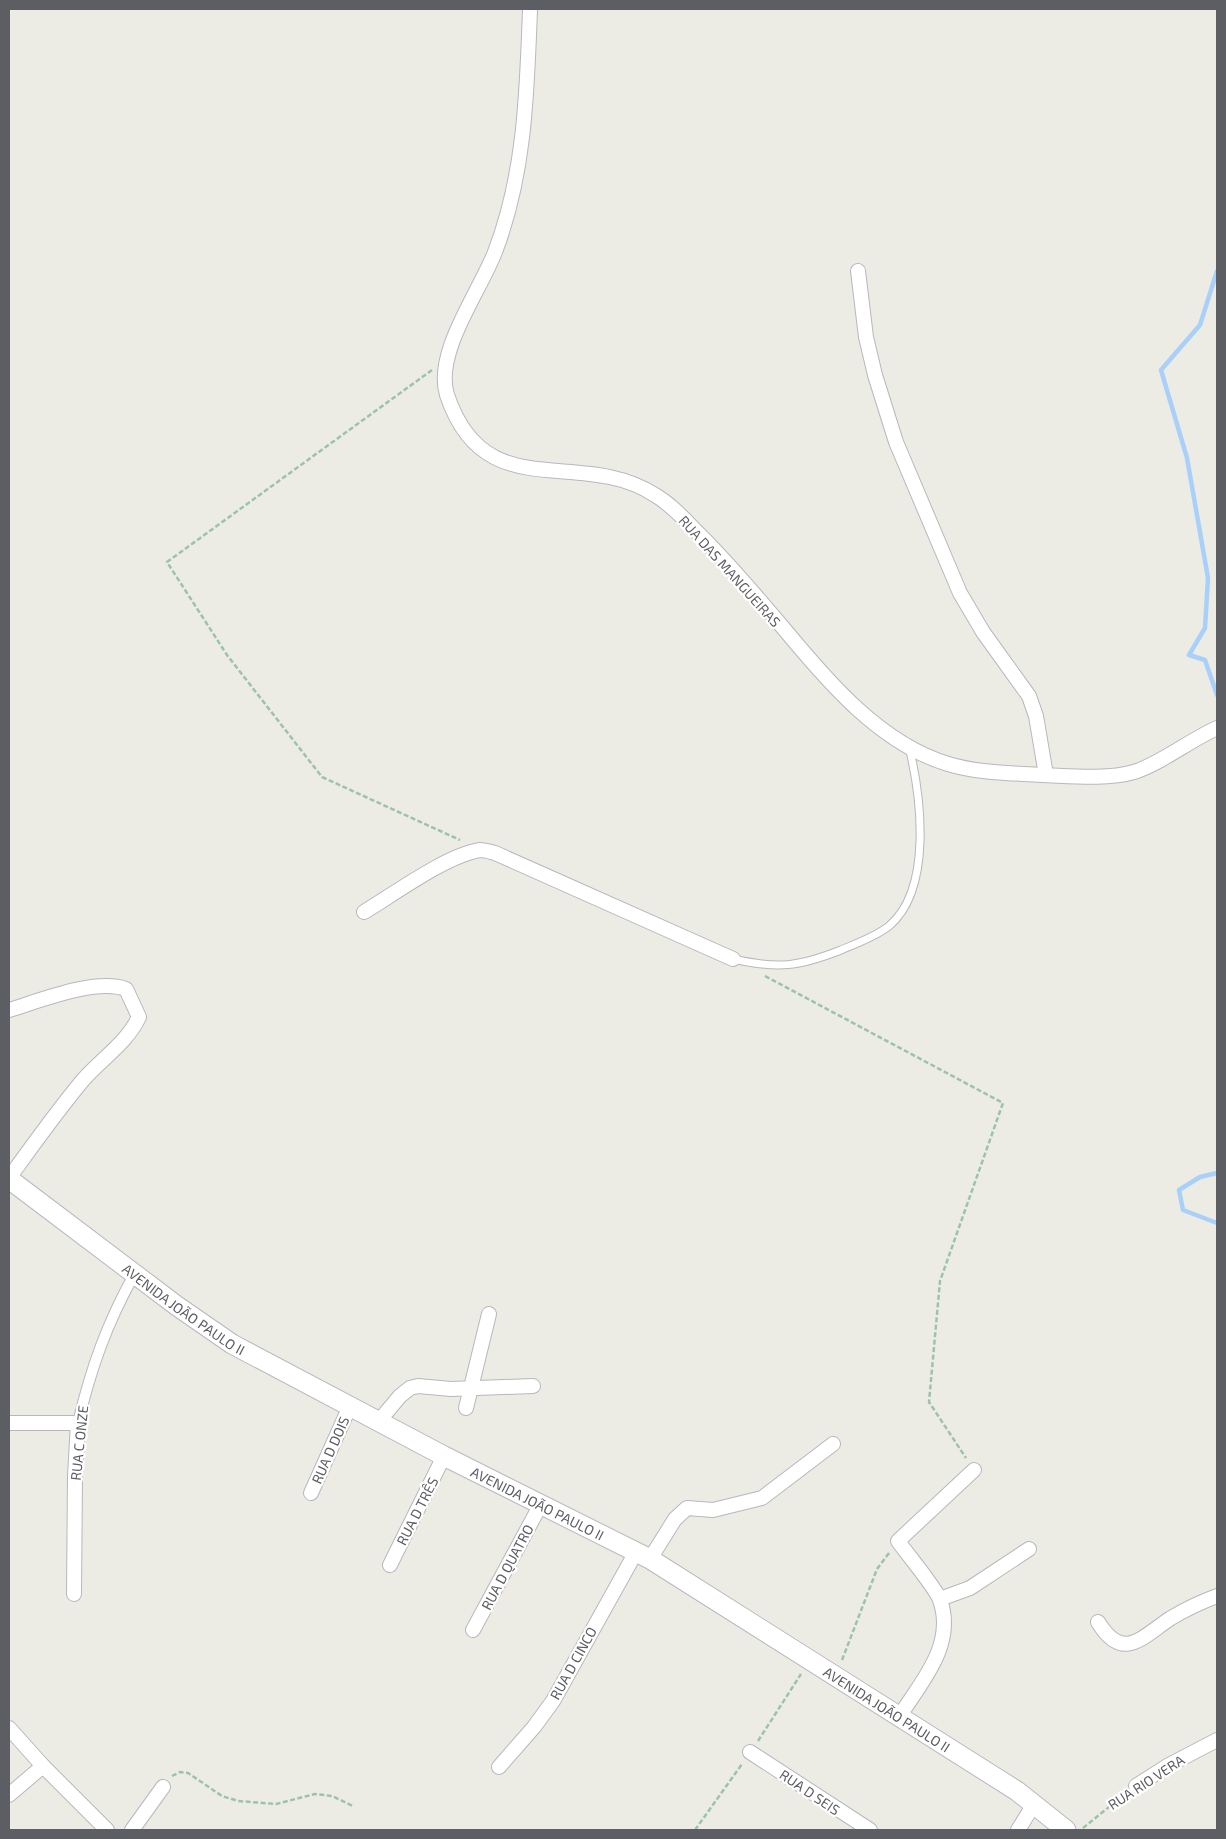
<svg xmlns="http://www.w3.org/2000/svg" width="1226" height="1839" viewBox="0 0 1226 1839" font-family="'Exo 2',sans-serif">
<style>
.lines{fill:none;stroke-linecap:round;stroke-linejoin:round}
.stream{stroke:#a9d0f8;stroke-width:4.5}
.service-casing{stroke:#b6b8bd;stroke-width:9}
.pedestrian-casing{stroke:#b6b8bd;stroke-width:12}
.minor-casing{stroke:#b6b8bd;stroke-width:16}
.secondary-casing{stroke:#b7b9bf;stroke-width:21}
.path{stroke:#9cc3aa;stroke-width:2.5;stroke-dasharray:5 2.5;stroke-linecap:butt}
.service{stroke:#fff;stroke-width:7}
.pedestrian{stroke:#fff;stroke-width:10}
.minor{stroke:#fff;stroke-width:14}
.secondary{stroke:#fff;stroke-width:19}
.labels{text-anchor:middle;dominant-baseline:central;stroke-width:4.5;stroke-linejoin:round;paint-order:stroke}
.street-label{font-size:14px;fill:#5c5e63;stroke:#fff}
</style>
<rect width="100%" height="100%" fill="#edece4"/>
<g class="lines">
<g class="stream">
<path d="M1217,271L1200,325L1161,370L1187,458L1208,578L1205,628L1189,655L1205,660L1217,695"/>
<path d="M1217,1173L1200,1177L1179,1190L1183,1210L1217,1223"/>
</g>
<g class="service-casing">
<path id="service" d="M733,959C778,969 798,967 841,950C857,943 875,937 889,926C933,889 921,796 909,747"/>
</g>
<g class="pedestrian-casing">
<path id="pedestrian" d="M78,1423C91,1368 107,1323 135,1273"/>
</g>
<g class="minor-casing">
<g id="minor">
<path d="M530,9C527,92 525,174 495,252C479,293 434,353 447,395C485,508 579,446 655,495C672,505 686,521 700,535C730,565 758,598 785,630C828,682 881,744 948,764C978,773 1010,773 1041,775C1070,776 1106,780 1134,772C1160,764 1190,740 1217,728"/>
<path d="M858,271L866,337L875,375L896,442L960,593L983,632L1029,696L1036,716L1046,775"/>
<path d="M364,912C394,894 447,855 480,850C485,850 491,852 495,853L733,959"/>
<path d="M9,1010C39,1001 95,978 126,989L139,1017C127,1043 102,1058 83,1080C57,1111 33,1145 9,1178"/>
<path d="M466,1408L489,1314"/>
<path d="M379,1421L400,1396L410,1388L418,1386L451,1389L533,1386"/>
<path d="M9,1423H78L75,1476L74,1594"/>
<path d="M311,1493L350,1406"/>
<path d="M650,1559L675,1519L687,1508L713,1510L762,1498L833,1444"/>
<path d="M390,1565L444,1456"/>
<path d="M940,1599L970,1588L1029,1549"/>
<path d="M1098,1622C1123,1663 1142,1637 1171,1618C1186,1609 1201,1602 1217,1596"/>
<path d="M473,1630L541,1504"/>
<path d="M899,1717C921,1682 956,1645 940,1600C936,1588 907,1554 898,1541L974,1470"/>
<path d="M9,1728L43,1766L107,1830"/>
<path d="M750,1752L870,1830"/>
<path d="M499,1767L534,1727L553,1701L636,1552"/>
<path d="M1136,1786L1169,1765L1217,1740"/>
<path d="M9,1795L43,1766"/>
<path d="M132,1830L163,1787"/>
<path d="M1018,1830L1034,1804"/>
</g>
</g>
<g class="secondary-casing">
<g id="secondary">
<path id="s1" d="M9,1179L177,1306L232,1344L444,1456L650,1559L1017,1791L1066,1830"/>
</g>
</g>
<g class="path">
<path d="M432,370L167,562L227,655L322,777L460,840"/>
<path d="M765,976L1003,1103L940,1281L929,1402L966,1458"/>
<path d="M842,1660L877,1569L889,1553"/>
<path d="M758,1741L801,1674"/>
<path d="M172,1776L180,1772L188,1773L222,1796L238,1801L276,1804L315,1794L332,1796L353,1806"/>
<path d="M1083,1828L1125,1794"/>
<path d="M695,1830L742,1764"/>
</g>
<use href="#service" class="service"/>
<use href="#pedestrian" class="pedestrian"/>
<use href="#minor" class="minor"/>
<use href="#secondary" class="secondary"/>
</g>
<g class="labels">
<g class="street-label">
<text transform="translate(730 571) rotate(48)">RUA DAS MANGUEIRAS</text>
<text stroke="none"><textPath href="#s1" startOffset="218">AVENIDA JOÃO PAULO II</textPath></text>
<text transform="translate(79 1443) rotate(-84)">RUA C ONZE</text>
<text transform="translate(330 1450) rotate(-66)">RUA D DOIS</text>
<text stroke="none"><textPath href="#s1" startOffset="622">AVENIDA JOÃO PAULO II</textPath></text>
<text transform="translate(417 1511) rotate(-63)">RUA D TRÊS</text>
<text transform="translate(507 1567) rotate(-62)">RUA D QUATRO</text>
<text transform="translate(573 1663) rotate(-61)">RUA D CINCO</text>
<text stroke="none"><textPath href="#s1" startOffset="1028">AVENIDA JOÃO PAULO II</textPath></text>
<text transform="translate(1146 1782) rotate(-33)">RUA RIO VERA</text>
<text transform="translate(810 1792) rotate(34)">RUA D SEIS</text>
</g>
</g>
<rect width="1226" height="1839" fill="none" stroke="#5c5e63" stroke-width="20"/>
</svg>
